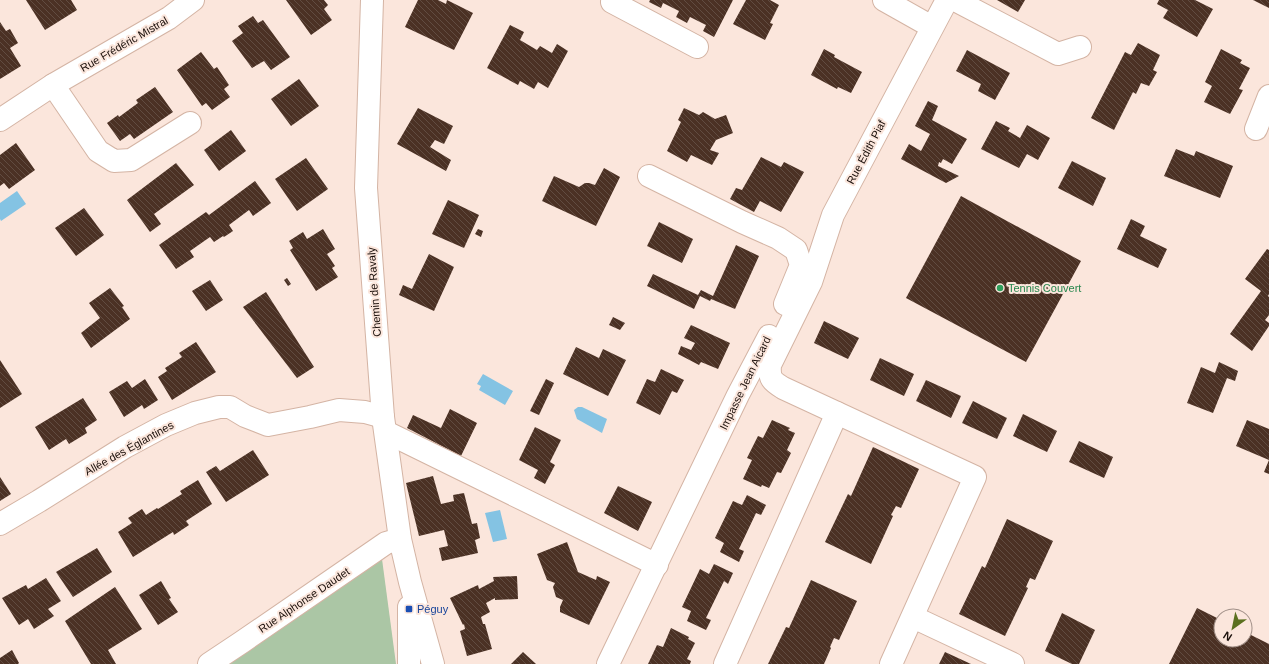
<svg xmlns="http://www.w3.org/2000/svg" width="1269" height="664" viewBox="0 0 1269 664" font-family="Arial,sans-serif">
<style>
.green{fill:#abc6a5}
.water{fill:#84c3e3}
.building{fill:url(#building-back-hatch)}
.lines{fill:none;stroke-linecap:round;stroke-linejoin:round}
.minor-casing{stroke:#d4b4a4;stroke-width:24}
.minor{stroke:#fff;stroke-width:22}
.leisure-dot{fill:#2e9e5b;stroke:#fbe6dc;stroke-width:1.5}
.transit-dot{fill:#1a4fb4;stroke:#fbe6dc;stroke-width:1.5}
.labels{text-anchor:middle;dominant-baseline:central;stroke-width:4;stroke-linejoin:round;paint-order:stroke}
.street-label{font-size:11px;fill:#1a0f0a;stroke:#fbe6dc}
.leisure-label{font-size:11px;fill:#27864d;stroke:#fbe6dc;text-anchor:start}
.transit-label{font-size:11px;fill:#164399;stroke:#fbe6dc;text-anchor:start}
</style>
<defs>
<pattern id="building-back-hatch" width="6" height="6" patternUnits="userSpaceOnUse"><rect width="6" height="6" fill="#4b3124"/><path d="M-1 5l2 2M0 0l6 6M5-1l2 2" fill="none" stroke="#614c41"/></pattern>
</defs>
<rect width="100%" height="100%" fill="#fbe6dc"/>
<path class="green" d="M382,559L396,664H224Z"/>
<g class="water">
<path d="M17,191L26,204L1,221L0,219V203Z"/>
<path d="M483,374L513,391L505,405L479,390L481,386L477,384Z"/>
<path d="M578,407H582L607,419L602,433L577,419L574,410Z"/>
<path d="M500,510L507,539L493,542L485,513Z"/>
</g>
<g class="building">
<path d="M26,0H71L77,10L45,30Z"/>
<path d="M286,0H324L328,5L324,9L332,20L311,35Z"/>
<path d="M418,0H438L446,4L447,0L473,13L454,50L405,27Z"/>
<path d="M650,0H733L714,37L703,31L706,25L690,17L687,23L676,17L679,11L663,3L661,8L649,2Z"/>
<path d="M746,0H770L779,5L770,23L773,24L765,40L733,24Z"/>
<path d="M997,0H1025L1018,12Z"/>
<path d="M1159,0H1195L1213,9L1197,37L1163,18L1168,10L1157,4Z"/>
<path d="M1253,0H1269V8Z"/>
<path d="M253,16L258,23L263,20L290,57L271,70L264,61L252,68L232,41L243,33L238,26Z"/>
<path d="M0,22L6,31L10,29L18,43L10,48L21,66L0,79Z"/>
<path d="M510,25L524,32L520,40L537,50L540,46L552,53L557,44L568,51L548,88L538,82L534,89L520,81L518,85L487,68Z"/>
<path d="M1138,43L1160,55L1153,70L1157,72L1149,86L1141,83L1136,94L1133,92L1114,130L1091,118L1125,52L1131,55Z"/>
<path d="M824,49L835,55L834,57L862,72L851,93L838,87L837,89L811,75Z"/>
<path d="M1221,49L1242,60L1240,63L1250,68L1239,89L1243,90L1230,114L1204,102L1212,86L1205,82Z"/>
<path d="M967,50L1010,73L995,100L978,91L981,84L956,71Z"/>
<path d="M201,52L214,69L217,67L229,85L224,89L230,97L212,110L206,103L202,106L177,70Z"/>
<path d="M299,79L319,106L291,126L271,99Z"/>
<path d="M155,87L173,112L134,139L130,134L120,141L107,123L118,115L119,117L138,103L136,100Z"/>
<path d="M928,101L938,106L932,120L967,139L952,164L943,159L941,163L939,162L938,166L959,176L946,183L901,159L909,144L921,151L930,134L915,126Z"/>
<path d="M418,108L453,126L444,144L435,140L430,147L451,160L446,171L397,144Z"/>
<path d="M684,108L699,115L703,112L715,119L726,115L733,133L716,140L710,150L719,153L712,165L691,155L687,162L667,151L681,122L678,120Z"/>
<path d="M996,121L1010,128L1008,131L1020,138L1027,125L1050,138L1038,160L1027,154L1019,168L981,149Z"/>
<path d="M231,130L246,151L219,171L204,150Z"/>
<path d="M16,143L35,170L9,189L4,183L0,186V155Z"/>
<path d="M1176,149L1194,156L1196,151L1233,166L1220,198L1164,176Z"/>
<path d="M761,157L781,167L784,162L804,172L781,212L760,201L754,212L730,199L736,188L742,190Z"/>
<path d="M306,158L328,189L297,211L275,179Z"/>
<path d="M1072,161L1106,178L1093,206L1058,188Z"/>
<path d="M176,163L194,185L154,214L161,224L150,232L127,200Z"/>
<path d="M604,168L620,177L596,226L542,201L554,176L579,187L585,183H589L595,185Z"/>
<path d="M255,181L271,203L253,216L249,210L229,225L233,231L224,237L223,236L214,242L210,237L190,251L194,257L176,269L159,245L206,212L209,215Z"/>
<path d="M961,196L1081,261L1026,362L906,298Z"/>
<path d="M448,200L479,215L464,248L432,234Z"/>
<path d="M84,208L104,235L76,256L55,228Z"/>
<path d="M1131,219L1145,226L1140,236L1167,249L1158,268L1117,249Z"/>
<path d="M659,222L693,239L682,263L647,246Z"/>
<path d="M323,229L335,249L327,254L335,266L332,268L338,277L316,291L290,250L293,248L289,241L303,232L307,239Z"/>
<path d="M478,229L483,231L481,237L475,234Z"/>
<path d="M736,245L759,256L735,309L711,299L710,301L700,296L694,309L647,286L653,274L698,295L701,290L713,296Z"/>
<path d="M1267,249L1269,250V294L1268,296L1269,297V315L1265,320L1269,323V326L1252,351L1230,334L1261,291L1245,279Z"/>
<path d="M429,254L454,267L434,311L399,295L403,285L412,289Z"/>
<path d="M287,278L291,284L288,286L284,280Z"/>
<path d="M210,280L223,300L206,311L192,291Z"/>
<path d="M110,288L124,306L122,307L130,319L91,348L81,333L100,318L89,303Z"/>
<path d="M266,292L314,367L297,378L243,307Z"/>
<path d="M613,317L625,323L620,330L609,325Z"/>
<path d="M824,321L859,338L848,359L814,343Z"/>
<path d="M691,325L730,343L718,369L701,362L699,365L678,354L681,346L691,350L695,343L684,338Z"/>
<path d="M196,342L216,372L172,400L158,377L167,371L165,368L182,357L179,353Z"/>
<path d="M576,347L599,358L603,349L626,360L608,396L563,374Z"/>
<path d="M880,358L914,374L904,396L870,380Z"/>
<path d="M0,360L22,394L0,408Z"/>
<path d="M1219,362L1238,371L1235,381L1227,378L1213,413L1187,403L1201,367L1215,373Z"/>
<path d="M661,369L684,380L677,393L672,391L660,415L636,403L647,379L655,382Z"/>
<path d="M145,379L158,400L144,409L142,405L124,417L109,392L127,381L132,388Z"/>
<path d="M546,379L554,383L539,415L530,411Z"/>
<path d="M926,380L961,396L951,418L916,401Z"/>
<path d="M83,398L97,420L85,428L87,433L69,444L66,439L49,450L35,427Z"/>
<path d="M973,401L1007,418L997,439L962,423Z"/>
<path d="M450,409L477,423L461,456L407,428L413,415L441,428Z"/>
<path d="M1023,414L1057,431L1047,452L1013,436Z"/>
<path d="M772,420L790,428L788,430L795,433L787,450L791,453L781,473L777,472L769,488L762,485L761,487L743,479L752,460L747,458L758,436L763,438Z"/>
<path d="M1247,420L1269,429V460L1236,446Z"/>
<path d="M535,427L561,440L550,462L555,465L545,484L534,478L538,470L519,460Z"/>
<path d="M1079,441L1113,457L1104,478L1069,462Z"/>
<path d="M873,447L919,469L901,508L896,506L891,515L893,516L871,564L825,542L848,494L851,496Z"/>
<path d="M253,450L269,475L226,502L206,472L216,466L220,471Z"/>
<path d="M1269,460V474L1264,472Z"/>
<path d="M433,476L441,504L454,501L453,495L464,493L472,524L477,523L480,538L475,540L478,553L442,561L439,548L448,546L444,530L419,536L406,483Z"/>
<path d="M0,477L11,494L0,501Z"/>
<path d="M198,480L212,504L186,521L189,525L174,535L173,532L133,557L118,532L132,523L128,518L142,509L146,515L157,508L158,509L182,494L180,491Z"/>
<path d="M618,486L652,502L638,531L604,513Z"/>
<path d="M747,495L766,505L761,515L756,513L739,549L744,551L739,562L720,552L724,543L715,538L733,501L742,505Z"/>
<path d="M1007,519L1053,541L1035,580L1030,578L1026,587L1028,588L1005,636L959,614L982,566L985,568Z"/>
<path d="M567,542L578,572L596,580L597,576L610,582L589,625L560,612V607L563,600L556,597L553,587L555,583L547,580L537,554Z"/>
<path d="M97,548L112,572L73,597L56,572Z"/>
<path d="M714,564L733,573L728,584L724,581L706,618L711,620L706,630L687,621L691,611L682,607L700,569L709,574Z"/>
<path d="M517,576L518,599L495,600V598L486,603L490,612L481,617L483,624H485L492,649L467,656L460,631L465,629L464,624L463,625L450,598L478,585L479,589L494,581L493,577Z"/>
<path d="M46,578L61,601L48,609L54,616L34,629L28,619L19,625L2,598L26,585L28,589Z"/>
<path d="M811,580L857,601L839,640L834,638L830,647L831,648L824,664H768L786,627L789,628Z"/>
<path d="M161,581L171,598L169,599L178,612L158,625L139,595Z"/>
<path d="M115,587L142,629L108,650L116,664H91L65,621Z"/>
<path d="M1197,608L1221,620V640H1245V632L1269,644V664H1169Z"/>
<path d="M1062,613L1095,630L1079,664H1072L1045,651Z"/>
<path d="M671,628L689,637L688,639L695,643L687,659L691,661L690,664H648L657,645L663,647Z"/>
<path d="M12,650L19,663L18,664H0V658Z"/>
<path d="M523,652L536,664H511Z"/>
<path d="M945,652L971,664H939Z"/>
</g>
<g class="lines">
<g class="minor-casing">
<g id="minor">
<path d="M372,0L366,188L383,417L400,539L410,582L433,664"/>
<path d="M884,0L932,27"/>
<path d="M955,0L1058,54L1080,47"/>
<path d="M612,2L697,47"/>
<path d="M53,85L98,151L114,161L131,160L190,123"/>
<path d="M0,120L53,85L169,18L193,0"/>
<path d="M1256,129L1269,96"/>
<path d="M649,176L742,222L778,238L796,250L801,265L785,304"/>
<path d="M386,432L657,565"/>
<path d="M0,524L39,501L125,447L166,425L195,413L219,407H230L245,416L268,425L310,417L339,410L365,412L383,417"/>
<path d="M913,617L1013,664"/>
<path d="M209,664L242,642L386,543L400,539"/>
<path d="M409,664V607"/>
<path d="M608,664L738,395L769,336"/>
<path d="M725,664L837,413"/>
<path d="M891,664L975,477L783,388C772,381 769,379 770,365L811,282L833,215L947,0"/>
</g>
</g>
<use href="#minor" class="minor"/>
</g>
<circle class="leisure-dot" cx="1000" cy="288" r="4"/>
<rect class="transit-dot" x="405" y="605" width="8" height="8" rx="2"/>
<g class="labels">
<g class="street-label">
<text transform="translate(124 44) rotate(-30)">Rue Frédéric Mistral</text>
<text transform="translate(866 152) rotate(-62)">Rue Édith Piaf</text>
<text transform="translate(374 292) rotate(-94)">Chemin de Ravaly</text>
<text transform="translate(745 383) rotate(-64)">Impasse Jean Aicard</text>
<text transform="translate(129 448) rotate(-29)">Allée des Églantines</text>
<text transform="translate(304 600) rotate(-34)">Rue Alphonse Daudet</text>
</g>
<g class="leisure-label">
<text x="1008" y="288">Tennis Couvert</text>
</g>
<g class="transit-label">
<text x="417" y="609">Péguy</text>
</g>
</g>
<g transform="translate(1233 628) rotate(213)"><circle r="19" fill="#fbe6dc" stroke="#a19088"/>
<path d="M0-3L7 15L0 10L-7 15Z" fill="#5b701f"/>
<text y="-6" font-size="11" font-weight="bold" text-anchor="middle" fill="#1a0f0a">N</text>
</g>
</svg>
